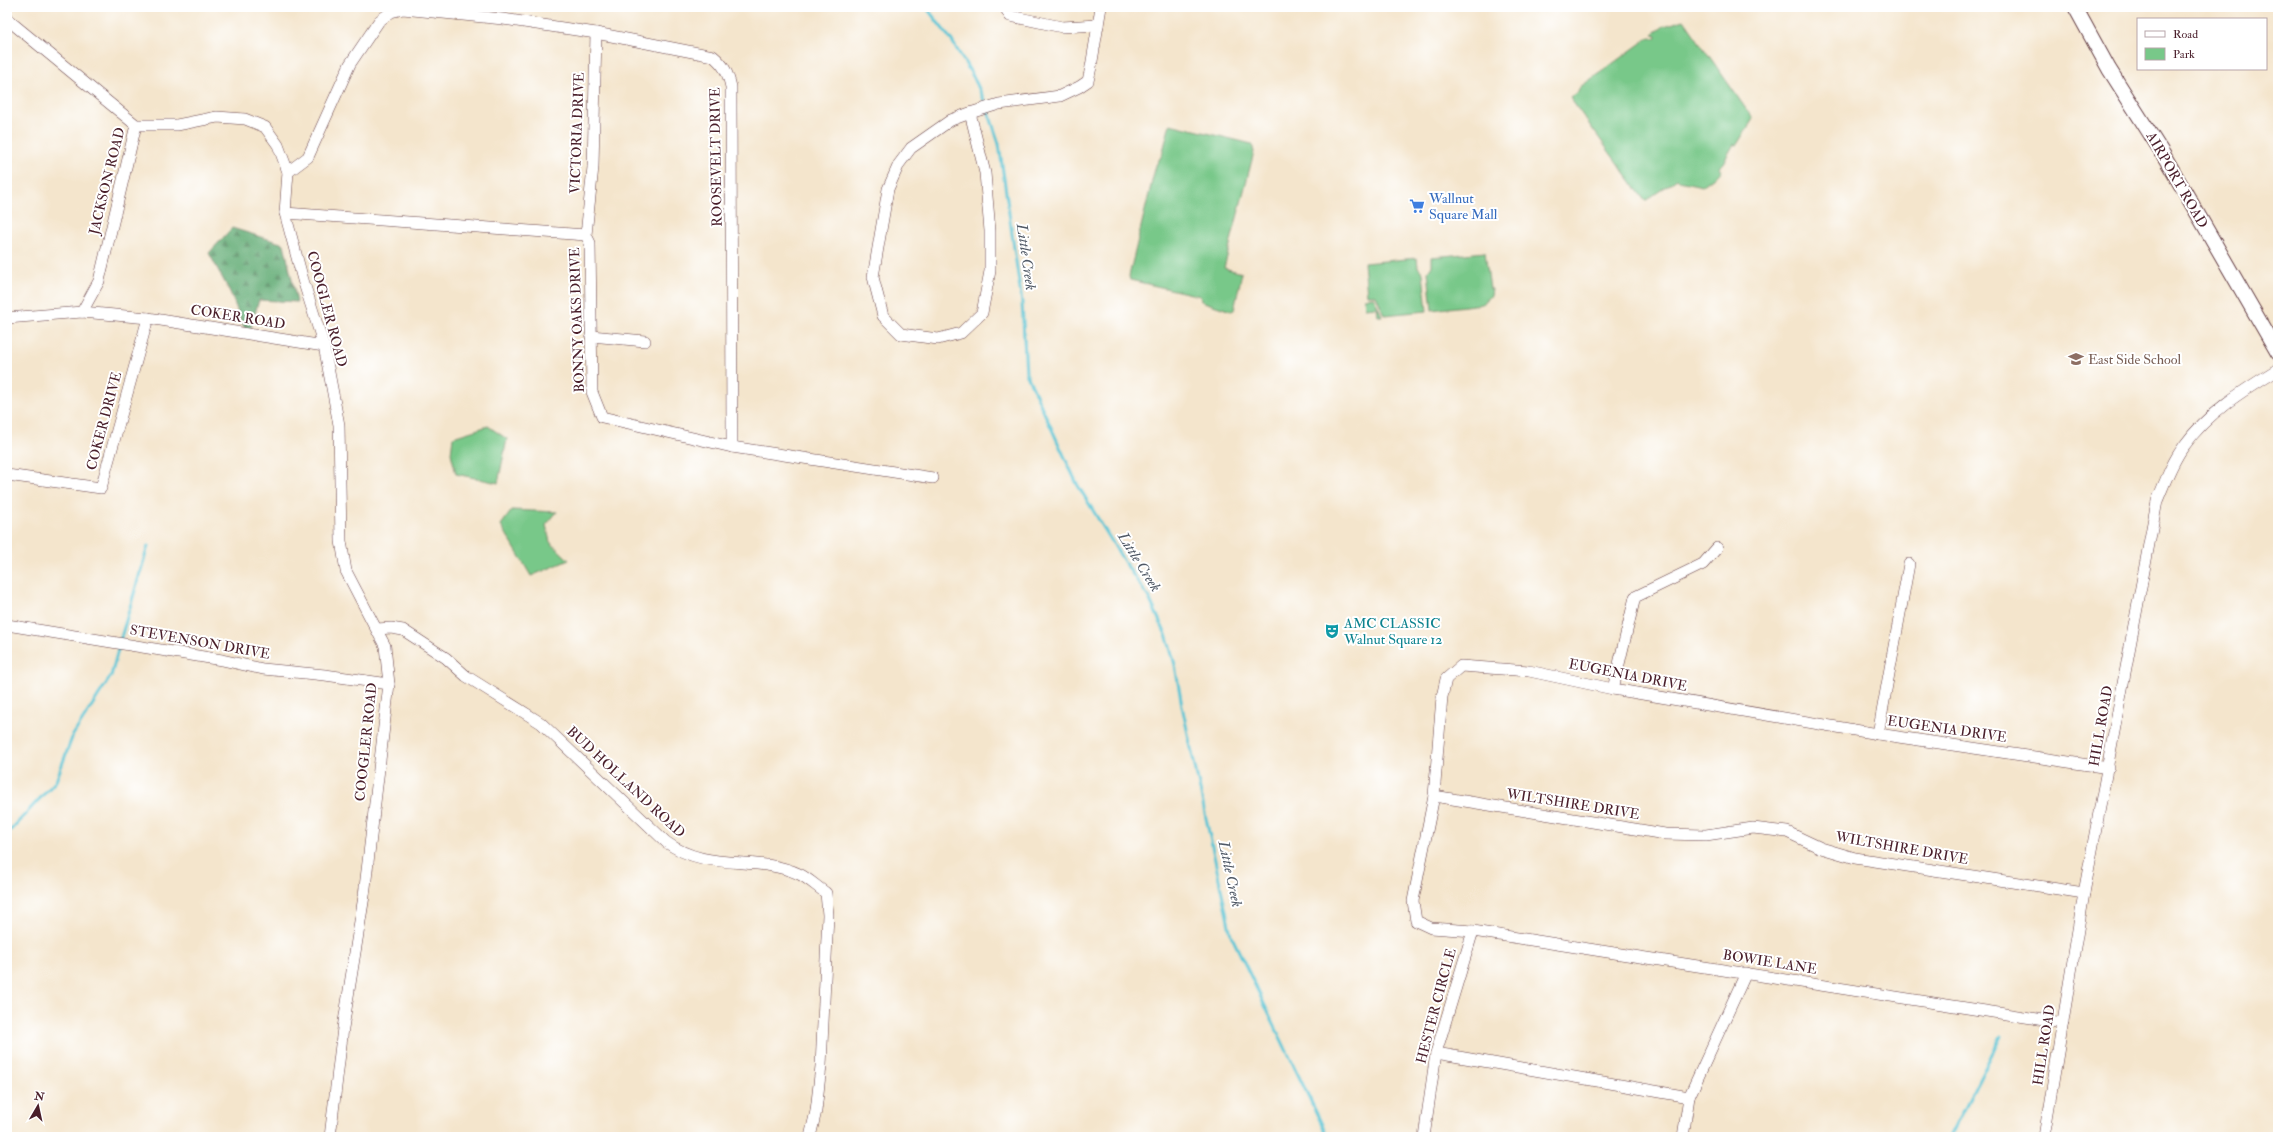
<svg xmlns="http://www.w3.org/2000/svg" width="2285" height="1144" viewBox="0 0 2285 1144" font-family="'IM FELL Double Pica',serif">
<style>
.green{fill:#78c889;stroke:#61745a}
.forest{fill:url(#forest-firs);stroke:#566650}
.lines{fill:none;stroke-linecap:round;stroke-linejoin:round}
.stream{stroke:#5bc5d5;stroke-width:3}
.minor-casing{stroke:#643d43;stroke-width:12}
.tertiary-casing{stroke:#643d43;stroke-width:16}
.minor{stroke:#fff;stroke-width:11}
.tertiary{stroke:#fff;stroke-width:14}
.labels{text-anchor:middle;dominant-baseline:central;stroke-width:4;stroke-linejoin:round;paint-order:stroke}
.street-label{font-size:14px;fill:#4a1f2b;stroke:#fff}
.shop-label{font-size:14px;fill:#366cbe;stroke:#fff;text-anchor:start}
.education-label{font-size:14px;fill:#785e54;stroke:#fff;text-anchor:start}
.culture-label{font-size:14px;fill:#0d838f;stroke:#fff;text-anchor:start}
.water-label{font-size:15px;font-style:italic;fill:#505966;stroke:#fff}
</style>
<defs>
<pattern id="forest-firs" width="22" height="20" patternUnits="userSpaceOnUse"><rect width="22" height="20" fill="#62ac75"/><path d="M5 1l3.5 6h-7zM16 11l3.5 6h-7z" fill="#538b60"/></pattern>
</defs>
<rect width="100%" height="100%" fill="#fff"/>
<filter id="ink" filterUnits="userSpaceOnUse"><feTurbulence type="fractalNoise" baseFrequency=".025" numOctaves="2"/><feDisplacementMap in="SourceGraphic" scale="8" xChannelSelector="R" yChannelSelector="G"/><feConvolveMatrix kernelMatrix="1 2 1 2 8 2 1 2 1" color-interpolation-filters="sRGB"/></filter>
<filter id="wash" filterUnits="userSpaceOnUse"><feTurbulence type="fractalNoise" baseFrequency=".012" numOctaves="4" result="noise"/><feDisplacementMap in="SourceGraphic" scale="16" xChannelSelector="R" yChannelSelector="G"/><feGaussianBlur stdDeviation="0.9" result="paint"/><feColorMatrix in="noise" values="0 0 0 0 0 0 0 0 0 0 0 0 0 0 0 0 0 1.4 0 .05"/><feComposite in="paint" operator="in"/></filter>
<g filter="url(#wash)">
<rect width="100%" height="100%" fill="#f4e5cc"/>
<g class="green">
<path d="M1684,20L1753,119L1736,146L1734,144L1720,168L1722,171L1702,186L1679,181L1677,179L1645,201L1570,98L1577,93L1580,87L1648,38H1656L1657,35L1653,34L1664,26Z"/>
<path d="M1170,124L1252,144L1254,152L1224,268L1242,273L1234,310L1231,311L1201,301L1200,296L1130,280L1129,276L1156,165L1162,155Z"/>
<path d="M1485,252L1490,289H1492L1491,296L1482,304L1432,310L1428,272L1432,266V257Z"/>
<path d="M1417,258L1418,267L1423,273L1427,311L1384,315L1376,295H1367L1364,263Z"/>
<path d="M1374,297L1382,316H1378L1377,307L1365,308L1364,298Z"/>
<path d="M488,426L507,439L498,483L456,474L451,453L453,437Z"/>
<path d="M512,510L557,512L546,525L550,542L569,560L531,576L501,525Z"/>
</g>
<path class="forest" d="M232,228L284,244L297,302L259,300L248,338L230,292L209,253Z"/>
<g class="lines">
<g class="stream">
<path d="M926,7L952,41L974,78L986,104L999,144L1022,303L1026,373L1077,484L1125,563L1149,598L1167,637L1175,665L1182,706L1231,935L1328,1137"/>
<path d="M120,641L148,546"/>
<path d="M7,834L56,781L73,735L111,676L119,646"/>
<path d="M1950,1137L2001,1036"/>
</g>
</g>
</g>
<g filter="url(#ink)">
<g class="lines">
<g class="minor-casing">
<g id="minor">
<path d="M1005,7L1010,16L1062,27L1098,25"/>
<path d="M7,19L136,125H177L217,117L245,119L265,127L278,145L288,172L285,213L303,280L324,346L339,425L341,541L346,571L385,646L389,684L364,896L343,1028L330,1137"/>
<path d="M596,33L593,167L586,235L590,243L592,392L602,417L732,447L933,478"/>
<path d="M970,113L985,173L990,231V271L982,313L961,333L938,339L901,334L883,316L873,277L888,189L899,164L911,148L951,120L970,113L999,104L1060,96L1079,87L1088,81L1091,67L1101,7"/>
<path d="M288,172L308,157L350,64L379,21L391,12L403,9L503,19L596,33L713,56C724,65 728,73 731,87L732,447"/>
<path d="M285,213L586,235"/>
<path d="M82,312L99,281L136,125"/>
<path d="M7,318L82,312L148,318L324,346"/>
<path d="M591,336L645,341"/>
<path d="M7,475L101,488L148,318"/>
<path d="M7,625L222,660L263,669L325,675L389,684"/>
<path d="M377,629L391,628L403,630L446,658L466,676L541,723L666,842C708,873 755,854 799,874C808,878 817,887 826,893L828,915L821,1066L816,1111L810,1137"/>
<path d="M1613,689L1635,597L1703,564L1717,548"/>
<path d="M1878,734L1909,564"/>
<path d="M1434,796L1665,834L1706,835L1753,828L1787,832L1821,848L1855,858L2084,893"/>
<path d="M2063,1023L1473,931L1431,928L1416,921L1413,901L1434,796L1442,697L1446,679L1461,666L1529,671L1613,689L1878,734L2109,768"/>
<path d="M1436,1053L1689,1097"/>
<path d="M1424,1137L1436,1053L1473,931"/>
<path d="M1683,1137L1689,1097L1746,973"/>
<path d="M2044,1137L2084,893L2157,501C2165,482 2172,462 2184,446C2208,412 2244,390 2278,369"/>
</g>
</g>
<g class="tertiary-casing">
<path id="tertiary" d="M2075,7L2109,69L2163,154L2278,353"/>
</g>
<use href="#minor" class="minor"/>
<use href="#tertiary" class="tertiary"/>
</g>
</g>
<defs>
<g id="supermarket-bare" transform="scale(1.2)"><path d="M-6-5.5h2.5l.6 2H6L4.5 2H-2.5L-4.4-4H-6ZM-1.5 3.2a1.3 1.3 0 1 0 .1 0ZM3 3.2a1.3 1.3 0 1 0 .1 0Z" fill="#3f7fe0" stroke="#fff" stroke-width="2.5" paint-order="stroke"/></g>
<g id="school-bare" transform="scale(1.2)"><path d="M0-5L7-2L0 1L-7-2ZM-4 1L0 2.5L4 1V4Q0 6-4 4Z" fill="#8d6e63" stroke="#fff" stroke-width="2.5" paint-order="stroke"/></g>
<g id="theatre-bare" transform="scale(1.2)"><path d="M-5-5.5Q0-4 5-5.5V0Q5 5 0 6Q-5 5-5 0ZM-3.3-2.5H-1v1.5H-3.3ZM1-2.5H3.3v1.5H1ZM-2.8 1Q0 5.5 2.8 1Z" fill="#0f9aa8" stroke="#fff" stroke-width="2.5" paint-order="stroke"/></g>
</defs>
<g fill-rule="evenodd">
<use href="#supermarket-bare" x="1417" y="206"/>
<use href="#school-bare" x="2076" y="359"/>
<use href="#theatre-bare" x="1332" y="631"/>
</g>
<g class="labels">
<g class="street-label">
<text transform="translate(577 133) rotate(-88)">VICTORIA DRIVE</text>
<text transform="translate(716 157) rotate(-91)">ROOSEVELT DRIVE</text>
<text transform="translate(2177 180) rotate(60)">AIRPORT ROAD</text>
<text transform="translate(107 181) rotate(-76)">JACKSON ROAD</text>
<text transform="translate(327 309) rotate(75)">COOGLER ROAD</text>
<text transform="translate(238 317) rotate(9)">COKER ROAD</text>
<text transform="translate(577 320) rotate(-92)">BONNY OAKS DRIVE</text>
<text transform="translate(104 421) rotate(-75)">COKER DRIVE</text>
<text transform="translate(200 642) rotate(10)">STEVENSON DRIVE</text>
<text transform="translate(1628 675) rotate(11)">EUGENIA DRIVE</text>
<text transform="translate(2101 726) rotate(-80)">HILL ROAD</text>
<text transform="translate(1947 729) rotate(8)">EUGENIA DRIVE</text>
<text transform="translate(366 742) rotate(-84)">COOGLER ROAD</text>
<text transform="translate(626 782) rotate(43)">BUD HOLLAND ROAD</text>
<text transform="translate(1573 804) rotate(9)">WILTSHIRE DRIVE</text>
<text transform="translate(1902 848) rotate(10)">WILTSHIRE DRIVE</text>
<text transform="translate(1770 962) rotate(9)">BOWIE LANE</text>
<text transform="translate(1436 1006) rotate(-75)">HESTER CIRCLE</text>
<text transform="translate(2044 1045) rotate(-81)">HILL ROAD</text>
</g>
<g class="shop-label">
<text x="1429" y="198">Wallnut<tspan x="1429" dy="16">Square Mall</tspan></text>
</g>
<g class="education-label">
<text x="2088" y="359">East Side School</text>
</g>
<g class="culture-label">
<text x="1344" y="623">AMC CLASSIC<tspan x="1344" dy="16">Walnut Square 12</tspan></text>
</g>
<g class="water-label">
<text transform="translate(1026 257) rotate(82)">Little Creek</text>
<text transform="translate(1139 562) rotate(58)">Little Creek</text>
<text transform="translate(1230 874) rotate(78)">Little Creek</text>
</g>
</g>
<rect width="2285" height="1144" fill="none" stroke="#fff" stroke-width="24"/>
<rect x="2137" y="18" width="130" height="52" fill="#ffffff" stroke="#b7a5aa"/>
<rect x="2145" y="31" width="20" height="6" fill="#ffffff" stroke="#b7a5aa"/>
<text x="2173" y="38" font-size="12" fill="#4a1f2b">Road</text>
<rect x="2145" y="48" width="20" height="12" fill="#78c889" stroke="#b7a5aa"/>
<text x="2173" y="58" font-size="12" fill="#4a1f2b">Park</text>
<g transform="translate(38 1106) rotate(9)" stroke="#ffffff" stroke-width="3" paint-order="stroke">
<path d="M0-3L7 15L0 10L-7 15Z" fill="#4a1f2b"/>
<text y="-6" font-size="11" font-weight="bold" text-anchor="middle" fill="#4a1f2b">N</text>
</g>
</svg>
